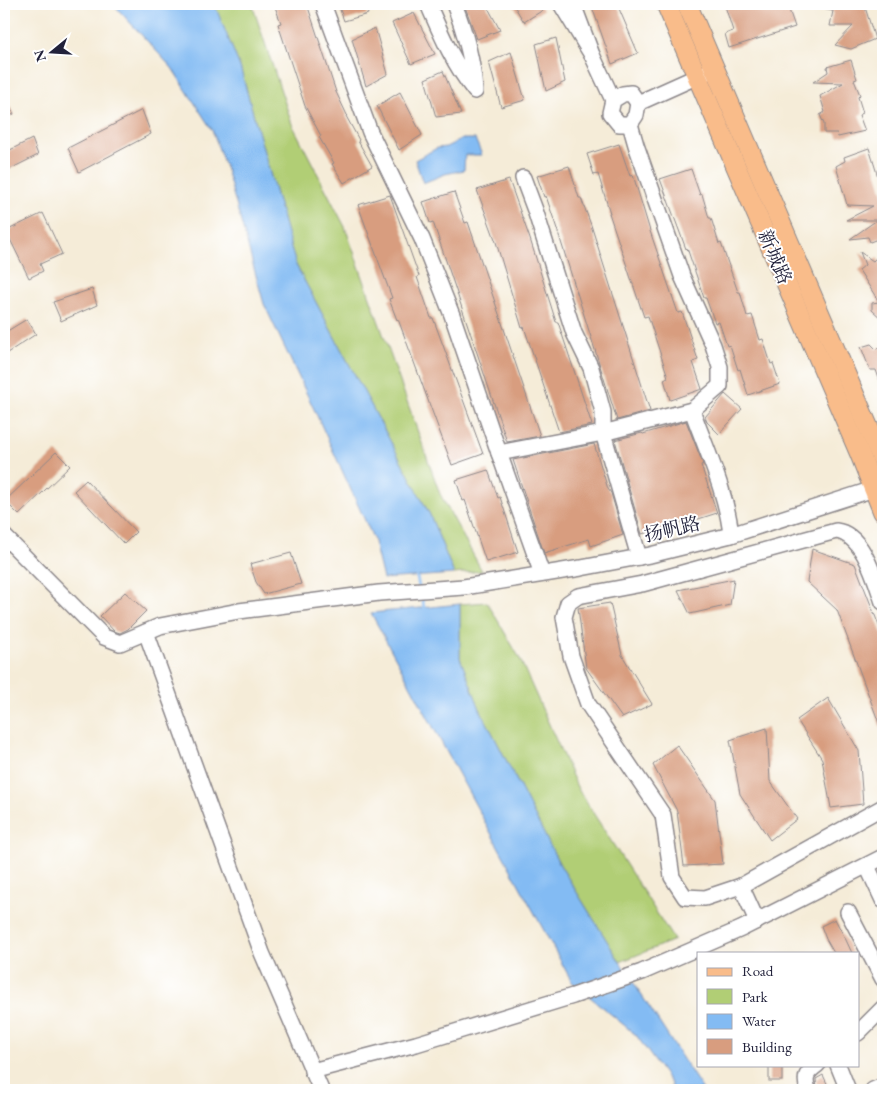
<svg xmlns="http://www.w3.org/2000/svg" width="887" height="1094" viewBox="0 0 887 1094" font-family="'EB Garamond','Noto Serif SC',serif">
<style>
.green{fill:#b1ce75;stroke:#6a7858}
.water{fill:#83bbf3;stroke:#526e97}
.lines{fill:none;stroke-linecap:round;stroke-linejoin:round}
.stream{stroke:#83bbf3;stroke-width:3}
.building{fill:#d89d7f}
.minor-casing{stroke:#8c878a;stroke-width:18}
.major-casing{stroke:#8c878a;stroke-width:21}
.minor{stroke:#fff;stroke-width:15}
.major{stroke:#f9bc8a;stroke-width:19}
.labels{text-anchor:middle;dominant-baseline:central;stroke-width:4;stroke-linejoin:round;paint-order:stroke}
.street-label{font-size:19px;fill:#22223b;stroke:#fff}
</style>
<rect width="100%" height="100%" fill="#fff"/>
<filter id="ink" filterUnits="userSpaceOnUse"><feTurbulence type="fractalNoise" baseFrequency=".02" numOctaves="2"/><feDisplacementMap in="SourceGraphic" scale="10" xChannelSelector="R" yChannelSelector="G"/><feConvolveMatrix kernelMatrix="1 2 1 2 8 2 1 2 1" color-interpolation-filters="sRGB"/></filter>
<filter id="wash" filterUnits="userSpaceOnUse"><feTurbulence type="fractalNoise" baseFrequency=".0096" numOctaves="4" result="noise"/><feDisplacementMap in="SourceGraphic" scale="20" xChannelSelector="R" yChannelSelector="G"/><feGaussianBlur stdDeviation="1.12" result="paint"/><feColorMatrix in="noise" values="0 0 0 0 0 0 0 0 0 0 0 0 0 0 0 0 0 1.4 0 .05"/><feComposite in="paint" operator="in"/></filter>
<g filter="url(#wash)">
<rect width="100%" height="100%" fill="#f5ecd8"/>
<g class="green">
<path d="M214,4H252L292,124L345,227L440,494L482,571L454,574L430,515L296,265L240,67Z"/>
<path d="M487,602L519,657L578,789L674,940L620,962L560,865L480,709L460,658V604Z"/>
</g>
<g class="water">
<path d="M113,4H214L216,8L240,67L296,265L430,515L454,574L383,579L373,538L313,407L264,304L227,172L212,130L172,68Z"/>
<path d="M462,139H475L482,155H465L464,170L445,174L423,183L415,160L437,148L446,147Z"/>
<path d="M460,604V658L480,709L560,865L620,962L703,1090H671V1084L636,1035L572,982L371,613Z"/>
</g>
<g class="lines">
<g class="stream">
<path d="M416,573L419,587"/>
<path d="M421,595L425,611"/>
</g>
</g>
<g id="blocks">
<g class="building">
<path d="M274,4H307L336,92L347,115L346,116L359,140L358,141L372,166L344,183L332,164L334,163L319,137L321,136L305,106L278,24L281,23Z"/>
<path d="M338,4H365L368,14L344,21Z"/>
<path d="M464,4H486L500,30L477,39Z"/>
<path d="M513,4H539L543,10L524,22Z"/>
<path d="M591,4H617L638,53L612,64Z"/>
<path d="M730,4H787L795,27L729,48L725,34L733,31L725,6Z"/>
<path d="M816,4H864L875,39L851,49L835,45L853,26H830L833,11L816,8Z"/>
<path d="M414,13L435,54L411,64L392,23Z"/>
<path d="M375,28L388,74L366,86L352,39Z"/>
<path d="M556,38L565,82L546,91L536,44Z"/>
<path d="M511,52L525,100L501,107L489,62Z"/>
<path d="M851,60L857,79L854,80L860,95L858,97L863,113L859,115L865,131L838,137L837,133H824V124L820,115L825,112L820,96L843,83L813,82L828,72L827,67Z"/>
<path d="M443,71L461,114L436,117L425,79Z"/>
<path d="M400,92L422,135L399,150L377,106Z"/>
<path d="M4,95L14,114L4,119Z"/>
<path d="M142,110L151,134L79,172L68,148Z"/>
<path d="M32,139L38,155L4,172V153Z"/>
<path d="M619,144L630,176L633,175L650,231L678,313L682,312L698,360L693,362L702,389L670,400L664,379L668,377L648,316L644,317L609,213H610L598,174L594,175L587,154Z"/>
<path d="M869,148L883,193V237L870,242L868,237L850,239L877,220H846L873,206L847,205L836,166L845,161L844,157Z"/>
<path d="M569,166L579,198H581L591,225L650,411L617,420L557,229L546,196L544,197L537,176Z"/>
<path d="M691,169L700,195L702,194L709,218H711L719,244L721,243L738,292H740L747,316L752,315L760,340L763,339L771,364L773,363L780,384L748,395L740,369L738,370L730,345L727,346L719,322L715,323L706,298H704L687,248L686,249L660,179Z"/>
<path d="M509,180L530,239L556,322H558L592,425L559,432L524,327L522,328L496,242L477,190Z"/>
<path d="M454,192L465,223L468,222L540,436L507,442L433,222L430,223L423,202Z"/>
<path d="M390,195L419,276L417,277L431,318H433L483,454L452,465L398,319L397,320L389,299L392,298L358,205Z"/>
<path d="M43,213L62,254L40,264L43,271L29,278L6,231Z"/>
<path d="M860,252L873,261L877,257L883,268V320L872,310V303L879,302L859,270L865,265Z"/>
<path d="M92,289L97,305L61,321L53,302Z"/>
<path d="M27,319L36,334L4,355V333Z"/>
<path d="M871,344L876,349L883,347V387H882L876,370H870L861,347Z"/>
<path d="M725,394L742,409L719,434L707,422L705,417Z"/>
<path d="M686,421L703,464L701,465L717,513L686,523L685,521L642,534L615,440L642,433L643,434Z"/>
<path d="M594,444L608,489L611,493L623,535L591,546L589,539L544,553L513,460Z"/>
<path d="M56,452L70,466L19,515L5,501Z"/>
<path d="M488,470L498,498L500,497L518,552L486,562L465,500L463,501L456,480Z"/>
<path d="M86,480L136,532L124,544L74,491Z"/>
<path d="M812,549L855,564L883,636V734L837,610L807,582Z"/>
<path d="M291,553L301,584L264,594L256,582L250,564Z"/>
<path d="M734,579L730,605L690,614L678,590Z"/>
<path d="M125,592L146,611L128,629L120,633L114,631L100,616Z"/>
<path d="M610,603L622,655L652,704L622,718L586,668L578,608Z"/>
<path d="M828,698L859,751L863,804L831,808L822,759L797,720Z"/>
<path d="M767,728L770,781L797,819L770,840L740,794L730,740Z"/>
<path d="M677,745L715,800L723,864L684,866L677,811L653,765Z"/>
<path d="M835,919L846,940L852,953H834L826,939L821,926Z"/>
<rect x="769" y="1065" width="13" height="16"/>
<path d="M823,1075L830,1090H817L816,1079Z"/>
</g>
</g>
</g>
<g filter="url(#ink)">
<use href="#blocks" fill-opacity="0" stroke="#8c878a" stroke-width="1"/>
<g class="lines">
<g class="minor-casing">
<g id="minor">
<path d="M323,4L370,132L422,239L452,315L499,453L603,433L692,410L720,386V367L713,345L682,276L636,145L630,124"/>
<path d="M428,4C441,34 454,65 475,91C473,61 465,32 454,4"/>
<path d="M561,4L592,55L573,4"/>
<path d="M592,55L613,100L610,113L619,124H630L636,115L638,103L631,93L623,94L613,100"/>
<path d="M638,103L707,72"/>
<path d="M523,178L535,210L574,333L591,368L603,412V433L639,557"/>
<path d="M692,410C706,449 727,494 731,535"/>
<path d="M499,453L542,574"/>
<path d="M4,536L104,637L120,643L160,626L239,611L379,593L464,587L581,568L650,555L731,535L883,486"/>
<path d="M883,602C875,579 863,534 836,531L642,584L578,596L568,603L564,617L571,656L588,704L663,815L672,877L685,897L705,898L741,886L883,807"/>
<path d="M146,632L262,953L321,1090"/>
<path d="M867,866L883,900"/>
<path d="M741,886L757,921"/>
<path d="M848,912L883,979"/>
<path d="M858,1033L883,1008"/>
<path d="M838,1065L848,1090"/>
<path d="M312,1071L416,1044L573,996L642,972L741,929L883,857"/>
<path d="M808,1090C804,1077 806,1073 817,1065"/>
<path d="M873,1090L883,1086"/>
</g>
</g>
<g class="major-casing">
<g id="major">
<path d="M666,4L859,452L883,512"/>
<path d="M687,4L883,461"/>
</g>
</g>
<use href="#minor" class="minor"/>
<use href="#major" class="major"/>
</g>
</g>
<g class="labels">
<g class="street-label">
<text transform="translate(775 257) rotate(67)">新城路</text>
<text transform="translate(672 529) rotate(-13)">扬帆路</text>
</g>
</g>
<rect width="887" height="1094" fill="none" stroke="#fff" stroke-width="20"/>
<rect x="697" y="952" width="162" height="115" fill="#ffffff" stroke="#a7a7b1"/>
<rect x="707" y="968" width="25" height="8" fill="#f9bc8a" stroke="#a7a7b1"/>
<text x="742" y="976" font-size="15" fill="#22223b">Road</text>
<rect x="707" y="989" width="25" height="15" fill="#b1ce75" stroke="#a7a7b1"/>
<text x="742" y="1002" font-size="15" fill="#22223b">Park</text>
<rect x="707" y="1014" width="25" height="15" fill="#83bbf3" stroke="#a7a7b1"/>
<text x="742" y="1026" font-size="15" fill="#22223b">Water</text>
<rect x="707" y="1039" width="25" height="15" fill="#d89d7f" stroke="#a7a7b1"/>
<text x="742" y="1052" font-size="15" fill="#22223b">Building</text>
<g transform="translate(52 52) rotate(252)" stroke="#ffffff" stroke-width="4" paint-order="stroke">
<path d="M0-4L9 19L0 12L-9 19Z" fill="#22223b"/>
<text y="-8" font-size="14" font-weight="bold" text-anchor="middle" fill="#22223b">N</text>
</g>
</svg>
